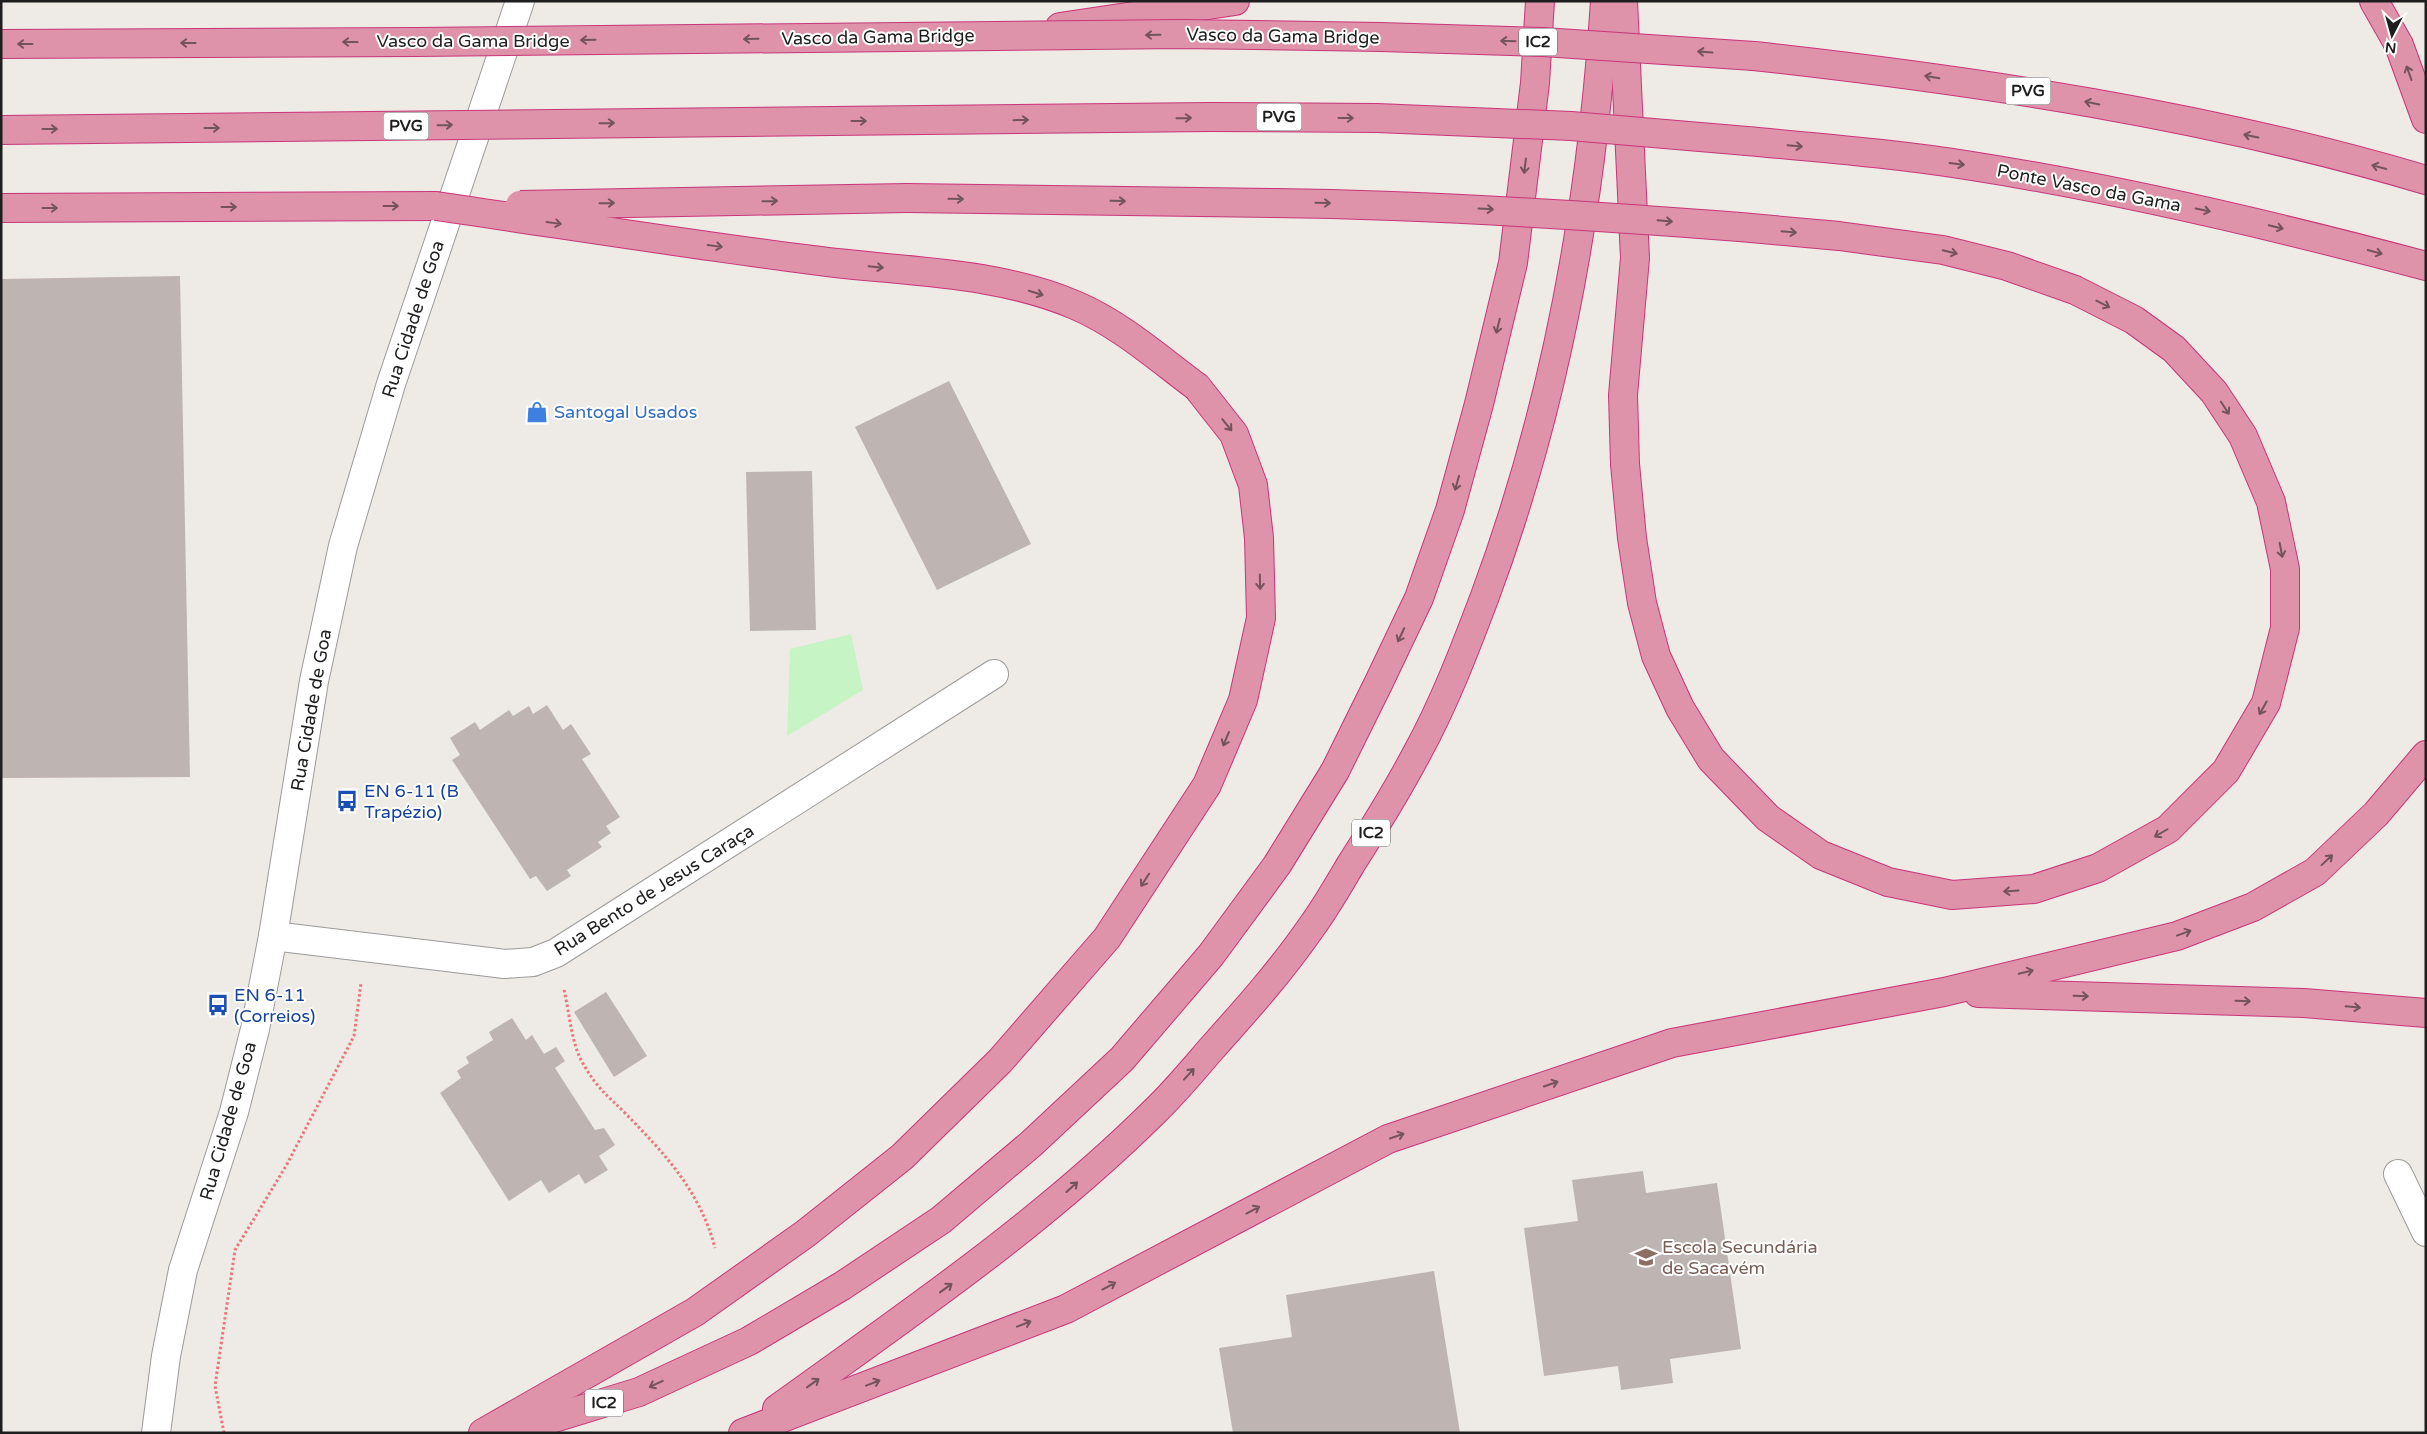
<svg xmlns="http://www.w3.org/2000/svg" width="2427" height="1434" viewBox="0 0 2427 1434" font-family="'Varela Round',sans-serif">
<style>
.park{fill:#c7f4c5}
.building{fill:#beb5b2}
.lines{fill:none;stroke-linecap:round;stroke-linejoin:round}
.minor-casing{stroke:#9b9b9b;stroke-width:30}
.highway-casing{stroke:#c83579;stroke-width:30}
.path{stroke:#ec7779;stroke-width:3;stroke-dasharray:2.5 2.5;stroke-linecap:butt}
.minor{stroke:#fff;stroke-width:28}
.highway{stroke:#de93aa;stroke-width:28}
.highway-bridge-casing{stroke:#c83579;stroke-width:30;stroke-linecap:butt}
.highway-bridge{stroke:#de93aa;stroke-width:28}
.oneway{stroke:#74535d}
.labels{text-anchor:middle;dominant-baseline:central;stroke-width:4;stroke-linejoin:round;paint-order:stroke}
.shield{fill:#fff;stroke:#626262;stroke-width:1}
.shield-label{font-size:16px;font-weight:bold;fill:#1e1e1e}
.street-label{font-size:18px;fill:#1e1e1e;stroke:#fff}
.shop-label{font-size:18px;fill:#366cbe;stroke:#fff;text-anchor:start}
.transit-label{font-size:18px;fill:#164399;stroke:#fff;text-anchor:start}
.education-label{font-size:18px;fill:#785e54;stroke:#fff;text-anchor:start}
</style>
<rect width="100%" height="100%" fill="#eeeae5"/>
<path class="park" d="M851,634L863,690L787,736L790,649Z"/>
<g class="building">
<path d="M180,276L190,777L1,778V279Z"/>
<path d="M949,381L1031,544L937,590L855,427Z"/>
<path d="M812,471L816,630L750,631L746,472Z"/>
<path d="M547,705L563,730L571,724L591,754L582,759L620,817L606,826L611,833L598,842L602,847L567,870L571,876L547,891L536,876L530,879L452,760L460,755L450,738L475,722L480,730L509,710L513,716L529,706L533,714Z"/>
<path d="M606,992L647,1056L614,1077L574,1012Z"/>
<path d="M512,1018L526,1040L532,1035L544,1054L556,1047L565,1061L555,1068L595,1130L604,1128L615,1145L599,1156L608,1170L585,1184L579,1174L549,1193L541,1180L509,1201L440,1093L461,1078L457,1071L469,1063L466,1057L493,1040L489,1032Z"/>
<path d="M1643,1171L1646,1193L1717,1183L1741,1349L1670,1359L1673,1383L1621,1390L1618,1366L1544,1376L1524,1228L1578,1221L1572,1180Z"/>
<path d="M1434,1271L1460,1433H1233L1219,1348L1292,1337L1286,1295Z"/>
</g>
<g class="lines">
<g class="minor-casing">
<g id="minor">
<path d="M273,936L505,964L533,962L556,953L994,674"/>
<path d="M2398,1174L2426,1232"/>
<path d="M156,1433L166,1356L183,1270L234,1112L255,1029L273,936L314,681L343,546L391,384L520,1"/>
</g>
</g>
<g class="highway-casing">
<g id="highway">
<path d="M1623,1L1635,258L1623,395L1625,464L1632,538L1642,603L1656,656L1680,708L1711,759L1768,818L1821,855L1888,882L1952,895L2034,889L2098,868L2168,829L2226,771L2266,703L2285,628V569L2271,502L2243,436L2214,392L2174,349L2134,320L2075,290L2007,266L1943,250L1839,236L1740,227"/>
<path d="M2374,1L2399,45L2426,119"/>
<path d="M1060,27L1235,1"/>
<path d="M1,44L417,42"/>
<path d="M1754,56C1980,81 2207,115 2426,180"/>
<path d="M1747,141C1822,148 1898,154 1972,166C2125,190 2276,226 2426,266"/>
<path d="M907,198L1275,203"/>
<path d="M1,208L436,206"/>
<path d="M1978,993L2304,1003L2426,1013"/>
<path d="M777,1409C907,1315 1040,1225 1154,1112C1175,1092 1193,1070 1212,1048C1246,1010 1281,971 1310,929C1325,909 1338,886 1351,864C1374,828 1397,791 1417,753C1444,704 1465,649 1485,596C1556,405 1592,204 1605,1"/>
<path d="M483,1433L695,1312L805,1234L902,1157L1000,1061L1107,938L1207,785L1243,700L1261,618L1259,538L1253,485L1234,434L1197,387"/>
<path d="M505,1433L639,1392L749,1341L842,1286L941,1220L1031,1144L1122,1059L1211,955L1277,865L1335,771L1379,682L1419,598L1450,510L1479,404L1513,263L1535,83L1540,1"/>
<path d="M743,1433L1066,1309L1388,1139L1672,1043L1944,992L2177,936L2253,907L2315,872L2376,814L2426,755"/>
</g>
</g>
<g class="path">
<path d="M564,990C570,1015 571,1045 585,1067C598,1089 608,1096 625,1113C665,1154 700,1191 715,1248"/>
<path d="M224,1433L215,1386L235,1250L286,1166L354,1036L361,983"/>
</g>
<use href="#minor" class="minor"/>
<use href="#highway" class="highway"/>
<g class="highway-bridge-casing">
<g id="highway-bridge">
<path d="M417,42L1181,34L1381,37L1543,42L1754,56"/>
<path d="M1,130L1210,117L1377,118L1571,126L1747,141"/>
<path d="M1275,203C1430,205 1585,215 1740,227"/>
<path d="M520,205L907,198"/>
<path d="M436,206C561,224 686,244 812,260C899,272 993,270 1075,305C1120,324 1158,358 1197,387"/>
</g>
</g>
<use href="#highway-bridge" class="highway-bridge"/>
</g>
<defs><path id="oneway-shaft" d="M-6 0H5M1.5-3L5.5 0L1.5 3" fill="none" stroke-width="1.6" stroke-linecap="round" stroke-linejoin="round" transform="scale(1.25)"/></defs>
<g class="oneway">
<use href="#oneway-shaft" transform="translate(1153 35) rotate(179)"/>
<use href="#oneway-shaft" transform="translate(751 39) rotate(179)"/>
<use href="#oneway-shaft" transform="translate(588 40) rotate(179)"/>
<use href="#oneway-shaft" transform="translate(1508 41) rotate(-178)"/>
<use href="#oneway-shaft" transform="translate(350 42) rotate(180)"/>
<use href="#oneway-shaft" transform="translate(188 43) rotate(180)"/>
<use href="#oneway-shaft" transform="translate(25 44) rotate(180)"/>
<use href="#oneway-shaft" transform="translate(1705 52) rotate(-176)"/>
<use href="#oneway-shaft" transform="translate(2409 73) rotate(-110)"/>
<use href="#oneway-shaft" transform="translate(1932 77) rotate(-171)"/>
<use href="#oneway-shaft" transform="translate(2092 103) rotate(-169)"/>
<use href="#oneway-shaft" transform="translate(1184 118) rotate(-1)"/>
<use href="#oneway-shaft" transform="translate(1346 118)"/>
<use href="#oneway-shaft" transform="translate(1021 120) rotate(-1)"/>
<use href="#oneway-shaft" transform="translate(859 121)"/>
<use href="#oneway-shaft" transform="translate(607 123) rotate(-1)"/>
<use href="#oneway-shaft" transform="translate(445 125) rotate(-1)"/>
<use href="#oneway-shaft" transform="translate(212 128)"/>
<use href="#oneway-shaft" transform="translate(50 129)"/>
<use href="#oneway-shaft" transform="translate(2251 136) rotate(-168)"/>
<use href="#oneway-shaft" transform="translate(1795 146) rotate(5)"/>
<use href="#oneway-shaft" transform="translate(1957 164) rotate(7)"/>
<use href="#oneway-shaft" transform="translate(1525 166) rotate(97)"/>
<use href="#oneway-shaft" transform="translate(2379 167) rotate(-165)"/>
<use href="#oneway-shaft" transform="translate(956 199) rotate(1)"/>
<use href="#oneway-shaft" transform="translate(770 201) rotate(-1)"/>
<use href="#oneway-shaft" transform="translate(1118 201) rotate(1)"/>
<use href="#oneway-shaft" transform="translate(607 203) rotate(-1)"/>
<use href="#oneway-shaft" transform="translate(1323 203) rotate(1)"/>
<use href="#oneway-shaft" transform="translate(391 206)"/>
<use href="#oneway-shaft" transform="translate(229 207)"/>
<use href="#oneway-shaft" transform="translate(50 208)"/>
<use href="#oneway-shaft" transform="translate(1486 209) rotate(3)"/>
<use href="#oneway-shaft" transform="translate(2203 210) rotate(12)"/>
<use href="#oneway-shaft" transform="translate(1665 221) rotate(5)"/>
<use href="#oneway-shaft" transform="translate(554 223) rotate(8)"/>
<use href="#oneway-shaft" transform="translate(2276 227) rotate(14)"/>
<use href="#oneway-shaft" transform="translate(1789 232) rotate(5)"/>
<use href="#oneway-shaft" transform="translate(715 246) rotate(8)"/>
<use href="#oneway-shaft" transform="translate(1950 252) rotate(14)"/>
<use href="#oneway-shaft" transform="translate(2375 252) rotate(15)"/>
<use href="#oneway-shaft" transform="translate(876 267) rotate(6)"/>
<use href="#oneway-shaft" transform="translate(1036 293) rotate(17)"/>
<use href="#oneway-shaft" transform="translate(2103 304) rotate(27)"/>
<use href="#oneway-shaft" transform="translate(1498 326) rotate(104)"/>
<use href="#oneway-shaft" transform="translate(2225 408) rotate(57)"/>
<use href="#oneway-shaft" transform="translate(1227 425) rotate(51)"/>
<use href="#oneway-shaft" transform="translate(1457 483) rotate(106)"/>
<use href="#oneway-shaft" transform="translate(2281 550) rotate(79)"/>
<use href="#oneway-shaft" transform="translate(1260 582) rotate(89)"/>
<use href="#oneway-shaft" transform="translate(1401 635) rotate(115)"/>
<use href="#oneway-shaft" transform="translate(2263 708) rotate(119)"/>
<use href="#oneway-shaft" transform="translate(1226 739) rotate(113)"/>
<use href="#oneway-shaft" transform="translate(2161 833) rotate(150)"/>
<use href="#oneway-shaft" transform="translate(2327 860) rotate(-43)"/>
<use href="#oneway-shaft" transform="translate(1145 880) rotate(123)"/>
<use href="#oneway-shaft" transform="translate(2011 891) rotate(176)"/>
<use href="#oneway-shaft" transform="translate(2184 933) rotate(-20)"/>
<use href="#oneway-shaft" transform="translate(2026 972) rotate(-14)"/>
<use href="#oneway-shaft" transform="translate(2081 996) rotate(2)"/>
<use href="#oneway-shaft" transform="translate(2243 1001) rotate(2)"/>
<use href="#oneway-shaft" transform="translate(2353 1007) rotate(5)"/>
<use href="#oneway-shaft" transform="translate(1189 1074) rotate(-48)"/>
<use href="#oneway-shaft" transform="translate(1551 1084) rotate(-19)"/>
<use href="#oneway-shaft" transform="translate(1397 1136) rotate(-19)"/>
<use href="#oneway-shaft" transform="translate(1072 1187) rotate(-42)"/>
<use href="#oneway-shaft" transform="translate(1253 1210) rotate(-28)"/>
<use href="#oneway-shaft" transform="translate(1109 1286) rotate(-28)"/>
<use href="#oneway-shaft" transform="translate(946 1288) rotate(-36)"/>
<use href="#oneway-shaft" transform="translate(1024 1324) rotate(-21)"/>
<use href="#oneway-shaft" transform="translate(813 1383) rotate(-36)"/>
<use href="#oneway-shaft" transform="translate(873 1383) rotate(-21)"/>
<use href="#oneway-shaft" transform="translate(656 1384) rotate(155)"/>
</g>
<defs>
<g id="shop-bare" transform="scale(1.725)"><path d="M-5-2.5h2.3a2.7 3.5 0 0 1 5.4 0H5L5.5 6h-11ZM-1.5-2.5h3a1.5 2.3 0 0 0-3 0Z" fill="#3f7fe0" stroke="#fff" stroke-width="2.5" paint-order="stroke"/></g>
<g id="bus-bare" transform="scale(1.725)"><path d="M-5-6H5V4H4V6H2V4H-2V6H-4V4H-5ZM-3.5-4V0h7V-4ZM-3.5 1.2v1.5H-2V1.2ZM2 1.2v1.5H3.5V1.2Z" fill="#1a4fb4" stroke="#fff" stroke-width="2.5" paint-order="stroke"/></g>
<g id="school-bare" transform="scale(1.725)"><path d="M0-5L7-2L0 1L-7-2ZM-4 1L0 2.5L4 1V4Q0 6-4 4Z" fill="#8d6e63" stroke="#fff" stroke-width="2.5" paint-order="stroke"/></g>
</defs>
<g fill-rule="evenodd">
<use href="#shop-bare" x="537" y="412"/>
<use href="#bus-bare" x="347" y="801"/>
<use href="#bus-bare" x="218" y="1005"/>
<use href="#school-bare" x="1646" y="1257"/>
</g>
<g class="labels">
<g class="shield">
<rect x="1519" y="28.5" width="38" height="27" rx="4"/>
<rect x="2005.5" y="77.5" width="45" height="27" rx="4"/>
<rect x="1256.5" y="103.5" width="45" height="27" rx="4"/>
<rect x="383.5" y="112.5" width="45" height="27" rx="4"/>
<rect x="1352" y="819.5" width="38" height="27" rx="4"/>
<rect x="585" y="1389.5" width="38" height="27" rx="4"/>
</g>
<g class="shield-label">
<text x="1538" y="42">IC2</text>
<text x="2028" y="91">PVG</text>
<text x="1279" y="117">PVG</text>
<text x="406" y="126">PVG</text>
<text x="1371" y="833">IC2</text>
<text x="604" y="1403">IC2</text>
</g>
<g class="street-label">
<text transform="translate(1283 36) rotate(1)">Vasco da Gama Bridge</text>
<text transform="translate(878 37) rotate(-1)">Vasco da Gama Bridge</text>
<text x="473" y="41">Vasco da Gama Bridge</text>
<text transform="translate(2089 188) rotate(11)">Ponte Vasco da Gama</text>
<text transform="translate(413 319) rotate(-72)">Rua Cidade de Goa</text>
<text transform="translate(311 710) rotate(-80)">Rua Cidade de Goa</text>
<text transform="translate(654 890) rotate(-32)">Rua Bento de Jesus Caraça</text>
<text transform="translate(228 1121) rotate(-74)">Rua Cidade de Goa</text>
</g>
<g class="shop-label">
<text x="554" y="412">Santogal Usados</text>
</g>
<g class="transit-label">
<text x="364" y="791">EN 6-11 (B<tspan x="364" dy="21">Trapézio)</tspan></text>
<text x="234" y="995">EN 6-11<tspan x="234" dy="21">(Correios)</tspan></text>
</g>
<g class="education-label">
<text x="1662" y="1247">Escola Secundária<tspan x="1662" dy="21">de Sacavém</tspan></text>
</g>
</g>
<rect width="2427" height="1434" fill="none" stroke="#1e1e1e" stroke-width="5"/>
<g transform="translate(2392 35) rotate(186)" stroke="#ffffff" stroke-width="4" paint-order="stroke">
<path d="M0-4L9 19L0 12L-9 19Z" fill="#1e1e1e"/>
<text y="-8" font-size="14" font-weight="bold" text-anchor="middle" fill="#1e1e1e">N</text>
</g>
</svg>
